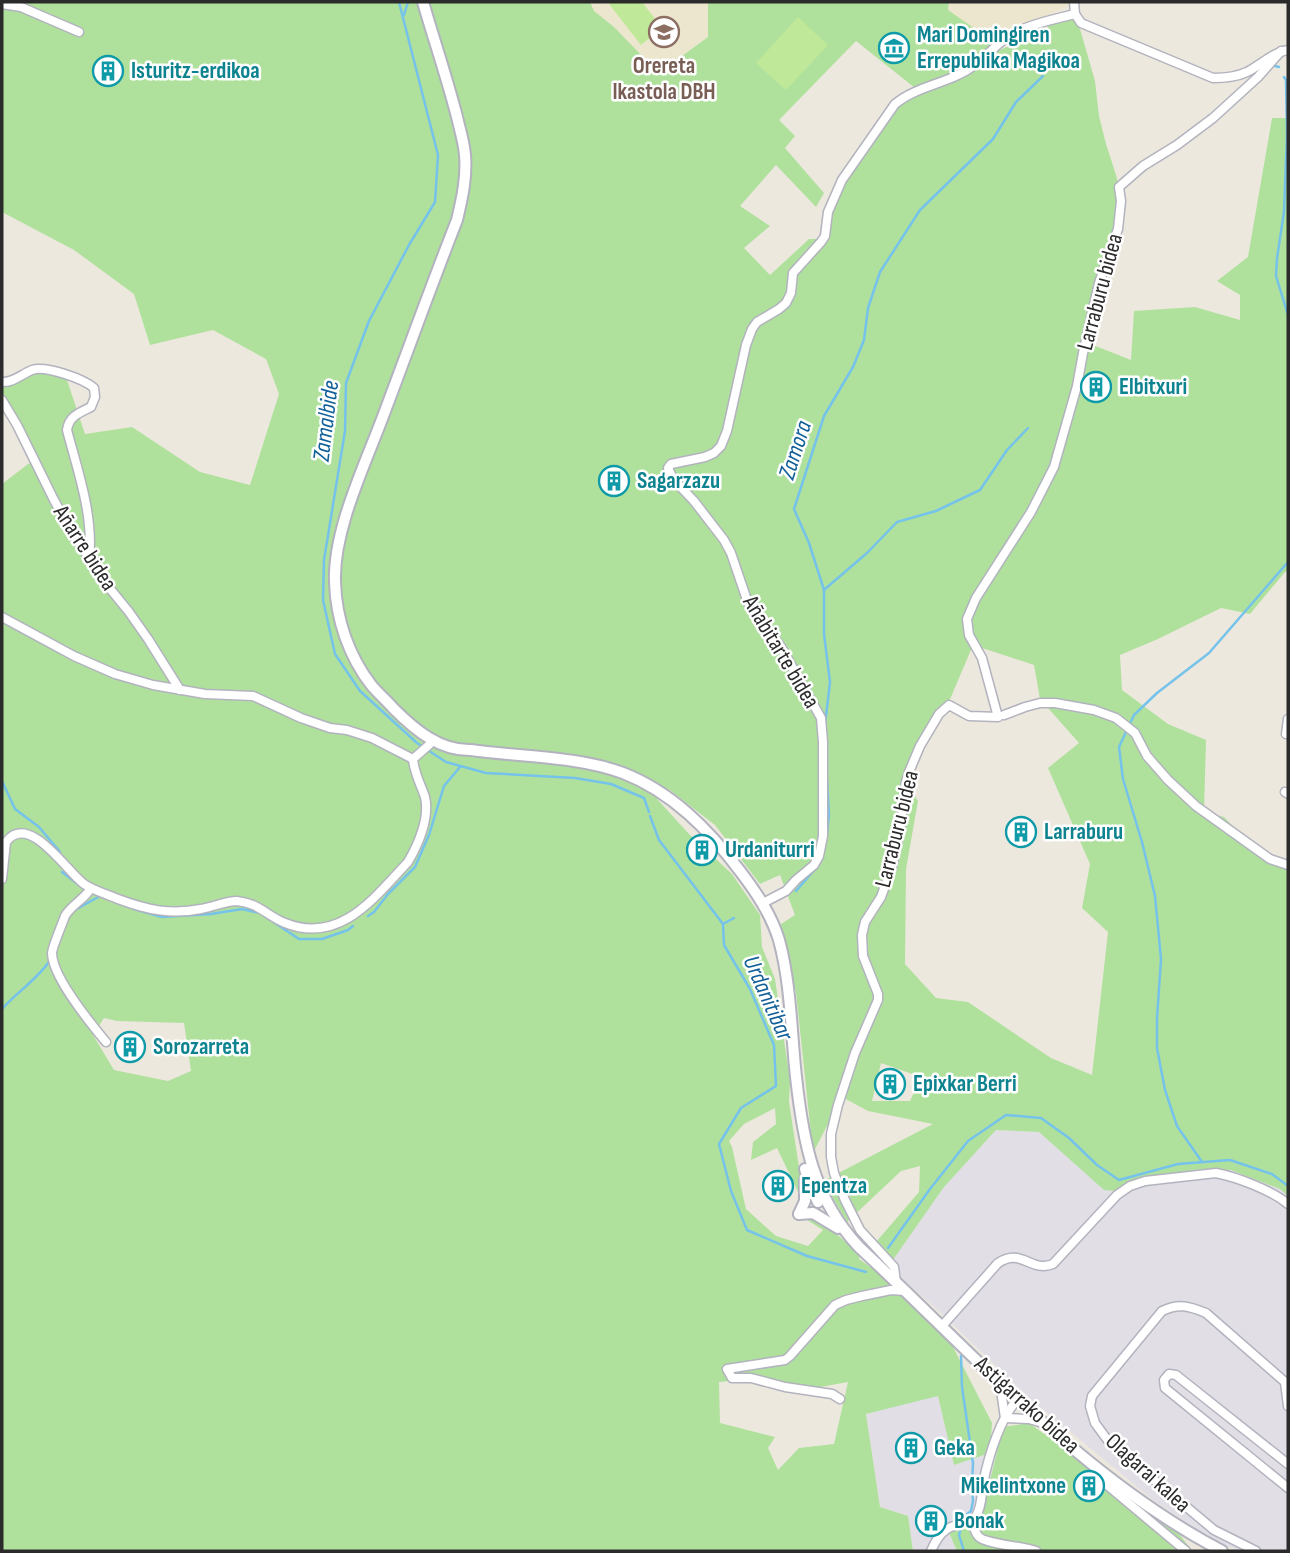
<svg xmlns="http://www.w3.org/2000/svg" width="1290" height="1553" viewBox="0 0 1290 1553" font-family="'Sofia Sans Condensed',sans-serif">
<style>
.industrial{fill:#e1dee6}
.education{fill:#ede6ce}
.green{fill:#afe19d;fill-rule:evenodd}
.pitch{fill:#c0e899}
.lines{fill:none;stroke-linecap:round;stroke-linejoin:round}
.stream{stroke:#75c2eb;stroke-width:2.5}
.street-casing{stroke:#b2b3be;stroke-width:11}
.secondary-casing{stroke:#b2b3be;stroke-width:14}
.street{stroke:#fff;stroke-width:8}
.secondary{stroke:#fff;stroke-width:10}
.labels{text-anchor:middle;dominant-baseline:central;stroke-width:5;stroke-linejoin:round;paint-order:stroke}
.culture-label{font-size:23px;font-weight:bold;fill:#0d838f;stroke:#fff;text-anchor:start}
.education-label{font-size:23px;font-weight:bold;fill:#785e54;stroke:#fff}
.street-label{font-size:23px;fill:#2b2b2b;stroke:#fff}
.water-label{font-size:24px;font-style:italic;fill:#126099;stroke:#fff}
</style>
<rect width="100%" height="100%" fill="#ede8de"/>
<g class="industrial">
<path d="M996,1130L1039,1132L1105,1190L1116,1191L1130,1180L1202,1169L1231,1170L1280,1189L1288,1196V1551H1242L1217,1543L1153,1500L1028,1397L939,1311L888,1267L944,1187Z"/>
<path d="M938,1395L954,1465L997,1451L980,1521L947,1528L957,1551H913L908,1516L880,1507L866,1414Z"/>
</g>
<g class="education">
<path d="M590,2H708V37L671,64L645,59L614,27L594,11Z"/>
<path d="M949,2H1071L1070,5L1040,19L1016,26L994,42L947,10Z"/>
</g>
<g class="green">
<path d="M2,2H590L594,11L614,27L645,59L671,64L708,37V2H949L948,10L994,42L1000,50L1048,28L1046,22L1076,15L1095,81L1099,116L1106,144L1117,178L1122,212L1082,347L1088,343L1131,360L1134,311L1195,307L1240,320V295L1217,281L1248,257L1272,118H1288V571L1285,572L1250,614L1221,608L1158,639L1120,655L1122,690L1168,724L1206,740L1204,812L1224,817L1260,855L1288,866V1196L1280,1189L1231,1170L1202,1169L1130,1180L1116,1191L1104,1190L1039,1132L996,1130L944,1187L888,1267L870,1249L919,1192L920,1166L901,1171L847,1222L823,1181L933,1124L868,1111L842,1097L813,1153L796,992L778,926L795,915L780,875L760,884L715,825L667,788L657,799L689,834L732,874L760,915L762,947L775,979L790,1081L789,1102L802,1187V1200L777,1148L751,1160L753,1142L776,1124L775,1108L744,1124L729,1141L732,1147L746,1209L776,1236L808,1246L823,1230L804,1218L812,1216L822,1221L860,1255L859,1259L885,1277L950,1341L992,1423L990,1453L954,1465L938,1396L866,1414L880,1507L908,1516L913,1551H2V484L32,461L2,402V387L33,370L65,374L85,434L132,427L200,472L250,485L279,394L266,359L213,330L150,345L134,294L74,250L2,212ZM856,41L920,92L906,99L897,108L846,183L832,212L827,239H809L770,275L744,248L770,226L740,206L776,165L816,207L824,193L785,148L795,136L779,120ZM973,645L1034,665L1040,699L1079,743L1048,768L1090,864L1082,908L1108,932L1092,1075L1051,1058L968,1002L936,998L905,964L906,869L918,801L904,780L948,704ZM104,1018L117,1021L184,1023L191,1071L168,1081L114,1070L93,1035ZM881,1063L921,1077L910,1101H872ZM742,1380L804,1390L848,1382L834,1444L799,1448L778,1470L768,1448L775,1437L720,1423L719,1382Z"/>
<path d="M1029,1423L1175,1528L1192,1551H957L947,1528L980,1521L1003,1427Z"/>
</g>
<g class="pitch">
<path d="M612,2H642L662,28L641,45L609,4Z"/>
<path d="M798,17L828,45L786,90L756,63Z"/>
</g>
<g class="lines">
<g class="stream">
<path d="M399,2L438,155L435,202L409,245L369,321L346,383L345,431L324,560L323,600L335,654L360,691L417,743L446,762L486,773L575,778L611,784L644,798L649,812"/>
<path d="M404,15L408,2"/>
<path d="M1271,65L1279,67"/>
<path d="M1284,77L1286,80L1287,134L1284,212L1277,258L1276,276L1288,315"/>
<path d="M825,589L867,553L897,522L936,511L980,490L1007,450L1028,428"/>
<path d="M825,724L830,682L824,634V590L809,543L794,509L824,416L853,367L864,340L868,308L880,272L920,210L993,139L1016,102L1043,76"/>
<path d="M2,781L15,809L39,827L60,852"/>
<path d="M650,816L659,840L723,924L724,945L750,989L774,1045L776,1086L741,1108L719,1144L731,1191L747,1230L807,1256L866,1272"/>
<path d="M827,832L829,815L827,780"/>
<path d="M62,872L83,888"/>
<path d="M796,891L816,868"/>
<path d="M134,909L162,917L211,914L242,909L260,913L299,939H322L348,930L353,926"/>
<path d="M75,910L100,896"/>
<path d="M368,916L374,912L388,894L415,867L429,835L444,786L460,767"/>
<path d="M723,924L734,918"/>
<path d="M2,1009C17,992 38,979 51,959"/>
<path d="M1202,1162L1177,1126L1165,1090L1157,1048V1018L1161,959L1155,896L1142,842L1123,779L1119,747L1134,715L1157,693L1209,653L1288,562"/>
<path d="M888,1248L930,1189L968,1141L1006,1115L1041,1118L1069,1138L1097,1165L1119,1180L1178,1164L1230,1160L1272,1174L1288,1186"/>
<path d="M961,1356L962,1387L973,1463L972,1486L973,1501L971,1511L966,1515L964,1522"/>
<path d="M961,1528L959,1535L964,1551"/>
</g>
<g class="street-casing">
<g id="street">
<path d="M1074,2L1075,14L1081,23L1213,78C1225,78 1236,77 1247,72C1261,65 1273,52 1288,50"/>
<path d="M2,4L21,7L79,32"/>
<path d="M2,382C13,383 22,374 32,370C45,365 84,379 94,388L95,397L91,407C79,413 69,416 67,430C78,472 94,516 89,560"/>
<path d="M2,400L17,425L54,500L71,531L107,585L129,612L148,639L180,690"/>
<path d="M2,617L74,656L115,674L153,685L205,694L253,696L301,718L330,728L347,730L372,738L413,759"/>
<path d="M1004,715L1025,707L1040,703H1055L1094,710L1116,718L1135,733L1147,756L1168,780L1196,806L1270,859L1288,865"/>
<path d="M1286,734L1288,719"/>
<path d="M1285,792L1288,794"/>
<path d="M2,879L6,842C29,811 67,872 84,884C94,891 107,894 118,899C147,910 171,915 201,909C213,907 226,901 237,901C259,903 267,916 285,923C340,945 374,898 408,862C418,845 430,818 425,797C421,785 414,773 413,759L430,744"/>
<path d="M91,888C85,899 71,905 65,916C63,922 52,948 52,953C52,977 91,1024 106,1042"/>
<path d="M763,903L786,891L796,880L814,865L819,856L823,836V742L821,718L781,647L748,603L731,553L724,540L694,501L673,479L668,468L671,464L705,457L714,453L721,446L727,431L746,345L752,329L757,322L779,309L786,303L791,293L793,273L821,242L825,236L828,212L842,180L895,104C913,89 937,85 958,75C979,66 991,48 1009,36C1026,25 1055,19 1075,14"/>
<path d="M896,1282L894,1267L860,1230L845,1200L834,1173L831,1157V1134L838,1105L855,1053L878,1000V994L863,956L862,935L865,922L881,897L892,867L900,831L906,782L909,772L920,746L939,714L949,705L969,716L998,717L982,658L969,635L967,619L976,598L1031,512L1054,467L1077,386L1083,353L1099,283L1118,229L1121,201L1119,187L1143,166L1177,145L1213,118L1258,77L1281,51"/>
<path d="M942,1326L998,1263C1022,1247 1030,1273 1053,1264L1117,1195L1130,1186L1145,1181L1216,1173C1237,1177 1273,1191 1288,1204"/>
<path d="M998,1383L1001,1391L1005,1418"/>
<path d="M840,1399L832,1394L785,1387L751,1378H732L727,1369L785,1360L790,1356L835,1305L846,1300L862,1296L891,1290L905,1291"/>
<path d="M1005,1418L1029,1419L1043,1423"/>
<path d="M1288,1464L1176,1375L1169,1374L1164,1380L1165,1388L1288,1488"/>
<path d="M1100,1470L1098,1474L1107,1485L1186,1551"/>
<path d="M972,1520C974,1526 974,1532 979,1537C986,1544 1022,1546 1036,1551"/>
<path d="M931,1551C934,1544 939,1534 947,1529C956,1523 969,1526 976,1516C983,1505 981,1491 984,1479C989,1455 1001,1416 1018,1399"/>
<path d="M1256,1551L1214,1530L1109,1442L1095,1423L1090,1406L1092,1396L1162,1311C1179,1303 1189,1306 1206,1313L1285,1382L1288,1406"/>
</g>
</g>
<g class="secondary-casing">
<g id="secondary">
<path d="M423,2C434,40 447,78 457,117C460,130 464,142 465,155C467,177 462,199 457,220C431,286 407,353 382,419C364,467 333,531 335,582C336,619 349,657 372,686C379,694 387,701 394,709C415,730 440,751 471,750C521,757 577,756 623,773C672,792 709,830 740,871C756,892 771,914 779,940C791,984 791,1031 796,1077C803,1141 813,1198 859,1247C974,1354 1081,1477 1222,1551"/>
<path d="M805,1169L809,1183L818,1202"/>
<path d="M799,1214L805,1201V1180"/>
<path d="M799,1214L813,1213L838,1228"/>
</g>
</g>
<use href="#street" class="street"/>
<use href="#secondary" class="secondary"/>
</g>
<defs>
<g id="school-ring" transform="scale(1.575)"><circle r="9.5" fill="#fff" stroke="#8d6e63" stroke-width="1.5"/><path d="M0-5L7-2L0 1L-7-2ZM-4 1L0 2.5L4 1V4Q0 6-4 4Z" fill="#8d6e63"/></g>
<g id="museum-ring" transform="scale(1.575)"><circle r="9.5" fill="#fff" stroke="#0f9aa8" stroke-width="1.5"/><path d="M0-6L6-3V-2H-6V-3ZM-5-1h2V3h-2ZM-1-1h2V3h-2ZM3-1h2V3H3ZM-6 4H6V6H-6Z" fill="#0f9aa8"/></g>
<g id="building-ring" transform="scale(1.575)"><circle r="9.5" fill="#fff" stroke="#0f9aa8" stroke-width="1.5"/><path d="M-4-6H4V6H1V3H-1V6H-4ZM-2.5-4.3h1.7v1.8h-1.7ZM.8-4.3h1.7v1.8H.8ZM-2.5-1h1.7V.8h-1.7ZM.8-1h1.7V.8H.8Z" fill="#0f9aa8"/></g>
</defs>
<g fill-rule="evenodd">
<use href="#school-ring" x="664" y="32"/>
<use href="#museum-ring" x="894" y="48"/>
<use href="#building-ring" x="108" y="71"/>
<use href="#building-ring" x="1096" y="387"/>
<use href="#building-ring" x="614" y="481"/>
<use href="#building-ring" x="1021" y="832"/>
<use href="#building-ring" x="702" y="850"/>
<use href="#building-ring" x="130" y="1047"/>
<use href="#building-ring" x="890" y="1084"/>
<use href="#building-ring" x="778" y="1186"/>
<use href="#building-ring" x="911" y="1448"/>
<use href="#building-ring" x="1089" y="1486"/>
<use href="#building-ring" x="931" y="1521"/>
</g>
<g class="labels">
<g class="culture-label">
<text x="917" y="35">Mari Domingiren<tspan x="917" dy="26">Errepublika Magikoa</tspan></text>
<text x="131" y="71">Isturitz-erdikoa</text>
<text x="1119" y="387">Elbitxuri</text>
<text x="637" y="481">Sagarzazu</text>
<text x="1044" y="832">Larraburu</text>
<text x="725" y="850">Urdaniturri</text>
<text x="153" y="1047">Sorozarreta</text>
<text x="913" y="1084">Epixkar Berri</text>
<text x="801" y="1186">Epentza</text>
<text x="934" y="1448">Geka</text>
<text x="1066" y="1486" text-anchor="end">Mikelintxone</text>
<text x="954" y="1521">Bonak</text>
</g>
<g class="education-label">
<text x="664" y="66">Orereta<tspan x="664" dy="26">Ikastola DBH</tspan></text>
</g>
<g class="street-label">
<text transform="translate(1100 292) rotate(-75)">Larraburu bidea</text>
<text transform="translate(85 548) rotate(57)">Añarre bidea</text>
<text transform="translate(781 652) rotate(59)">Añabitarte bidea</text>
<text transform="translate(897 829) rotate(-76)">Larraburu bidea</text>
<text transform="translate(1027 1405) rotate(42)">Astigarrako bidea</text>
<text transform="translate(1148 1473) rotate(42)">Olagarai kalea</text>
</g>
<g class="water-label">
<text transform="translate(326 421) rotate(-83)">Zamalbide</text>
<text transform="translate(795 450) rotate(-72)">Zamora</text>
<text transform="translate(768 998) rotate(66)">Urdanitibar</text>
</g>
</g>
<rect width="1290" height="1553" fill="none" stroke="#2b2b2b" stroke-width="7"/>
</svg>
